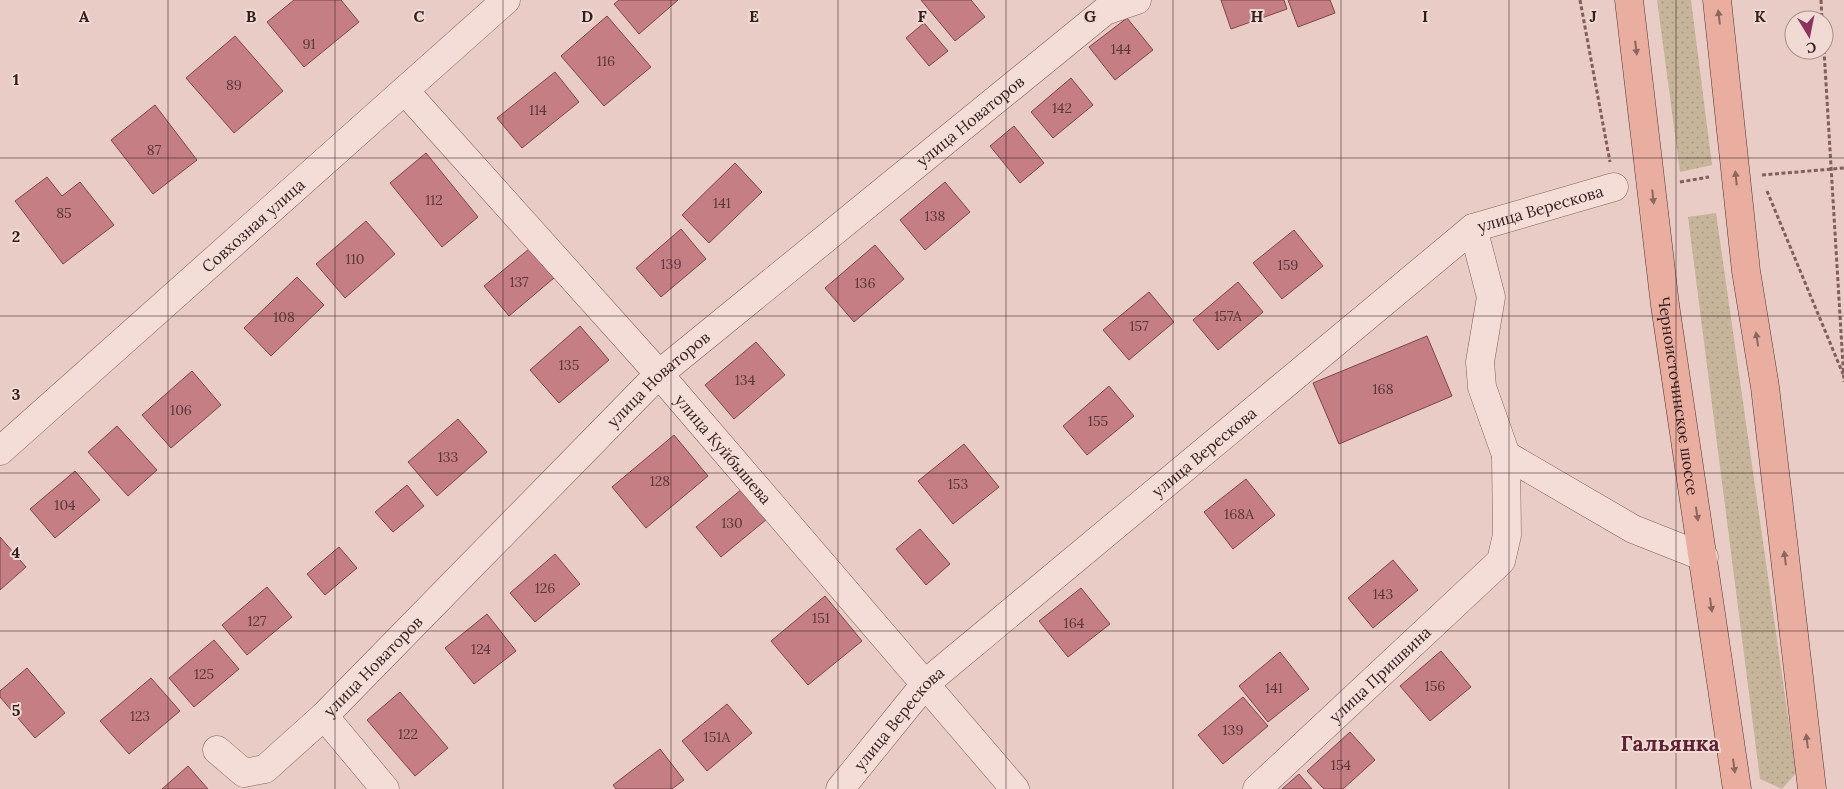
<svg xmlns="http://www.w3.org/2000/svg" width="1844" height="789" viewBox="0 0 1844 789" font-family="Lora,serif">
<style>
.grass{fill:url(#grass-dots)}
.building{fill:#c47e84;stroke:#7f454b}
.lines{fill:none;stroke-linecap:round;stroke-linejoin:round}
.minor-casing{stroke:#825e5d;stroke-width:29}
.major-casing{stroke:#503132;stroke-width:29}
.path{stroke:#825e5d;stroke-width:3;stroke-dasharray:4 2.5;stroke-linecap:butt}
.minor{stroke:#f5ddd7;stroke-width:28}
.major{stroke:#e9aea0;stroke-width:28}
.oneway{fill:#8e6660}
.grid{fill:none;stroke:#341f20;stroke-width:1;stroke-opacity:0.55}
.labels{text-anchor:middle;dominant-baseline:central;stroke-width:4;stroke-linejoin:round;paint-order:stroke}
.number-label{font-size:14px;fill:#583739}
.street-label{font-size:16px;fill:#341f20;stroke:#f1dad3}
.district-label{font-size:21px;font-weight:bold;fill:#5c2334;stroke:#f1dad3}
.grid-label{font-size:16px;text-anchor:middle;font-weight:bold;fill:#341f20;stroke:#f1dad3;stroke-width:4;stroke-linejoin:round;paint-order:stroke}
</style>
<defs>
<pattern id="grass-dots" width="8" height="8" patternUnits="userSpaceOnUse" patternTransform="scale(1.25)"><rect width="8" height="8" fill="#c6b59a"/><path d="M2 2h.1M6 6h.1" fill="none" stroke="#ab9b84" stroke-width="1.8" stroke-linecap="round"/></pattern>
</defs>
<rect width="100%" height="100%" fill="#e9ccc5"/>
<g class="grass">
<path d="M1657,0H1691L1712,165L1680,172Z"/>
<path d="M1716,213L1796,773L1782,789L1760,779L1688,217Z"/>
</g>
<g class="building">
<path d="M294,0H341L359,22L304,67L267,22Z"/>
<path d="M619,0H678L639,34L614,4Z"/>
<path d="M921,0H971L985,17L955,41Z"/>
<path d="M1221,0H1284L1287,9L1231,29Z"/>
<path d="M1288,0H1330L1335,13L1298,27Z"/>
<path d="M607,16L651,67L604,106L561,56Z"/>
<path d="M1127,18L1153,50L1115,80L1089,47Z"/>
<path d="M924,23L948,51L929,66L906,38Z"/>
<path d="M235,36L283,91L234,133L186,78Z"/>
<path d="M555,72L579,102L522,148L497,118Z"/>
<path d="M1071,78L1093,105L1053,138L1031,112Z"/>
<path d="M155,105L197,160L153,194L111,140Z"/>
<path d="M1014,126L1044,163L1020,183L990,146Z"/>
<path d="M426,153L478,217L442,247L390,183Z"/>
<path d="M735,163L762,192L709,243L682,215Z"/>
<path d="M47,177L62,196L80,182L114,225L63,264L15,201Z"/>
<path d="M945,182L970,212L925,250L900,220Z"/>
<path d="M366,221L395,254L345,298L316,264Z"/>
<path d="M681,229L706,259L661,297L636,268Z"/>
<path d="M1294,230L1323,266L1282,299L1253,263Z"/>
<path d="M875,245L904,279L854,322L825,288Z"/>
<path d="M529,249L554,278L509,316L484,286Z"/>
<path d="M297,277L324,305L271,356L244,328Z"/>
<path d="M1238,282L1263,312L1218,350L1193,320Z"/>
<path d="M1149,292L1174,322L1129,360L1103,330Z"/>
<path d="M580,326L609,360L559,403L530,370Z"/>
<path d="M1427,336L1452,396L1339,444L1313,383Z"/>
<path d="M756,342L785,375L734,419L705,385Z"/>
<path d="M192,371L221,405L171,448L142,415Z"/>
<path d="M1109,386L1134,416L1087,455L1063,426Z"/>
<path d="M458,419L487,452L437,496L408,462Z"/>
<path d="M117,426L157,470L128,496L88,452Z"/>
<path d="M674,435L708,476L646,528L612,487Z"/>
<path d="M964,444L999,487L953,524L918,481Z"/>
<path d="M75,471L100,500L55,538L30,509Z"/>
<path d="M1246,479L1275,515L1233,549L1204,512Z"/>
<path d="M407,485L424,506L393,532L375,512Z"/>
<path d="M742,489L767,519L721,557L696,527Z"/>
<path d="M920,529L950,564L926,585L896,549Z"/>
<path d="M0,537L26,567L0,590Z"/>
<path d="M339,547L357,568L325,595L307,574Z"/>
<path d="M555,554L580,584L535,622L510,593Z"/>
<path d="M1393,560L1418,590L1373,628L1348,598Z"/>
<path d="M267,587L292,617L247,655L222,625Z"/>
<path d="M1081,588L1110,624L1068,657L1039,621Z"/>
<path d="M825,596L862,641L808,685L771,641Z"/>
<path d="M487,614L516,651L474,684L445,648Z"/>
<path d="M214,640L239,669L194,707L169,678Z"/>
<path d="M1441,651L1471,687L1430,721L1400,686Z"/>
<path d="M1280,652L1309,689L1268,722L1239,686Z"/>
<path d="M27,668L65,713L35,738L0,697V691Z"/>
<path d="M151,678L180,711L129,754L100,721Z"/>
<path d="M400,692L448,748L415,776L367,720Z"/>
<path d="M1243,697L1268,726L1223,764L1198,735Z"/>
<path d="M727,704L752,733L707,771L682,741Z"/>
<path d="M1350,732L1375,760L1343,789H1324L1307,771Z"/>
<path d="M660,749L684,780L672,789H616L613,785Z"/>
<path d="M188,766L208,789H162Z"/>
<path d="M1299,774L1312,789H1282Z"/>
</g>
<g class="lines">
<g class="minor-casing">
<g id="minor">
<path id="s1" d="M405,91L659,374L1015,789"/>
<path d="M1473,228L1491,297L1480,362L1482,387L1506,455L1633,529L1704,557"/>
<path id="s2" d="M0,451L506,0"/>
<path d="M324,716L385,789"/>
<path id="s3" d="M217,750L244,773L265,769L324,716L659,374L1105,11L1137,0"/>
<path id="s4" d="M840,789L926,683L1473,228L1614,187"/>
<path id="s5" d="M1257,789L1501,561L1507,535L1506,455"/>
</g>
</g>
<g class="major-casing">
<g id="major">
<path id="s6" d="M1629,0L1665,305L1737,789"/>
<path d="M1717,0L1746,271L1765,387L1812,789"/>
</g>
</g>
<g class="path">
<path d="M1580,0L1610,162"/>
<path d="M1821,0L1822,20"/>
<path d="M1824,50L1844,382"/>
<path d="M1762,175L1844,168"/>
<path d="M1680,182L1709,177"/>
<path d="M1767,191L1843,374"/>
</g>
<use href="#minor" class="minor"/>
<use href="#major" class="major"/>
</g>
<defs><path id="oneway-solid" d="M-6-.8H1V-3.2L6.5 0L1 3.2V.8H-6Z" transform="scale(1.25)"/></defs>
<g class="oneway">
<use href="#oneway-solid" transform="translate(1719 17) rotate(-97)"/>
<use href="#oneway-solid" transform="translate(1636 48) rotate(83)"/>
<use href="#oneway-solid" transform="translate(1736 178) rotate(-96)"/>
<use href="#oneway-solid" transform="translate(1653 197) rotate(84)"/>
<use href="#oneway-solid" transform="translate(1757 339) rotate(-99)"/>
<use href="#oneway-solid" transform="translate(1697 514) rotate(81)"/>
<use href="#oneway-solid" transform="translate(1785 558) rotate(-97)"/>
<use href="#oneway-solid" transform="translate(1711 605) rotate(82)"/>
<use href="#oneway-solid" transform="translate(1807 741) rotate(-97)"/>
<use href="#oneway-solid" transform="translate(1734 766) rotate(82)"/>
</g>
<path class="grid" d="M168,0V789M335,0V789M503,0V789M671,0V789M838,0V789M1006,0V789M1173,0V789M1341,0V789M1509,0V789M1676,0V789M0,158H1844M0,316H1844M0,473H1844M0,631H1844"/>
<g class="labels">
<g class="number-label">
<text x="309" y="44">91</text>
<text x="1121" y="49">144</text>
<text x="606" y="61">116</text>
<text x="234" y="85">89</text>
<text x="1062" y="108">142</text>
<text x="538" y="110">114</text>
<text x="154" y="150">87</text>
<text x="434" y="200">112</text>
<text x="722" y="203">141</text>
<text x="64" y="213">85</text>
<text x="935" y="216">138</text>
<text x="355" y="259">110</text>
<text x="671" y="264">139</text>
<text x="1288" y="265">159</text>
<text x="519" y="282">137</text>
<text x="865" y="283">136</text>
<text x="1228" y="316">157А</text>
<text x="284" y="317">108</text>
<text x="1139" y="326">157</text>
<text x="569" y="365">135</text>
<text x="745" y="380">134</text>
<text x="1383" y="389">168</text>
<text x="181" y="410">106</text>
<text x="1098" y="421">155</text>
<text x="448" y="457">133</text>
<text x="660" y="481">128</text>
<text x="958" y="484">153</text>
<text x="65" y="505">104</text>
<text x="1239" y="514">168А</text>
<text x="732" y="523">130</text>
<text x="545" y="588">126</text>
<text x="1383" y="594">143</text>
<text x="821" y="618">151</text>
<text x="257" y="621">127</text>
<text x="1074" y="623">164</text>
<text x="481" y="649">124</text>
<text x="204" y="674">125</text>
<text x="1435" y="686">156</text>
<text x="1274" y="688">141</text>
<text x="140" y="716">123</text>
<text x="1233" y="730">139</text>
<text x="408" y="734">122</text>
<text x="717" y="737">151А</text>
<text x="1341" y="765">154</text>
</g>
<g class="street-label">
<text stroke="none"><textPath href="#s3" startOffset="1016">улица Новаторов</textPath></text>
<text stroke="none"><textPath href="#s4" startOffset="918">улица Верескова</textPath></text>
<text stroke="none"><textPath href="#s2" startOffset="339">Совхозная улица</textPath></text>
<text stroke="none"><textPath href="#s3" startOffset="611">улица Новаторов</textPath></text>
<text stroke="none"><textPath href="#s6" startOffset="399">Черноисточинское шоссе</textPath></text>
<text stroke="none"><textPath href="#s1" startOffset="479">улица Куйбышева</textPath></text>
<text stroke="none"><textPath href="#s4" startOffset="498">улица Верескова</textPath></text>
<text stroke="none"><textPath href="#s3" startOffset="206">улица Новаторов</textPath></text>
<text stroke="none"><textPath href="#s5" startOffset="168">улица Пришвина</textPath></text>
<text stroke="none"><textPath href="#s4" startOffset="92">улица Верескова</textPath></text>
</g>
<g class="district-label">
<text x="1670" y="743">Гальянка</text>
</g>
</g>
<g class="grid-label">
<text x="84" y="22">A</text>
<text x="251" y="22">B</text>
<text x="419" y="22">C</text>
<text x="587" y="22">D</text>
<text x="754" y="22">E</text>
<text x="922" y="22">F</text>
<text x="1090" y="22">G</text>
<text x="1257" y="22">H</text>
<text x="1425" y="22">I</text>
<text x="1593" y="22">J</text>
<text x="1760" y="22">K</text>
<text x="16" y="85">1</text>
<text x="16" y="242">2</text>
<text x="16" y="400">3</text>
<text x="16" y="558">4</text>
<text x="16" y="716">5</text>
</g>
<g transform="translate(1809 35) rotate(170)"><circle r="24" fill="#f1dad3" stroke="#a58f8b"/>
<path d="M0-4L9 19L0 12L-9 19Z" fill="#8b3360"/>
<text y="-8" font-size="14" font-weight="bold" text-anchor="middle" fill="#341f20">С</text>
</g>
</svg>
